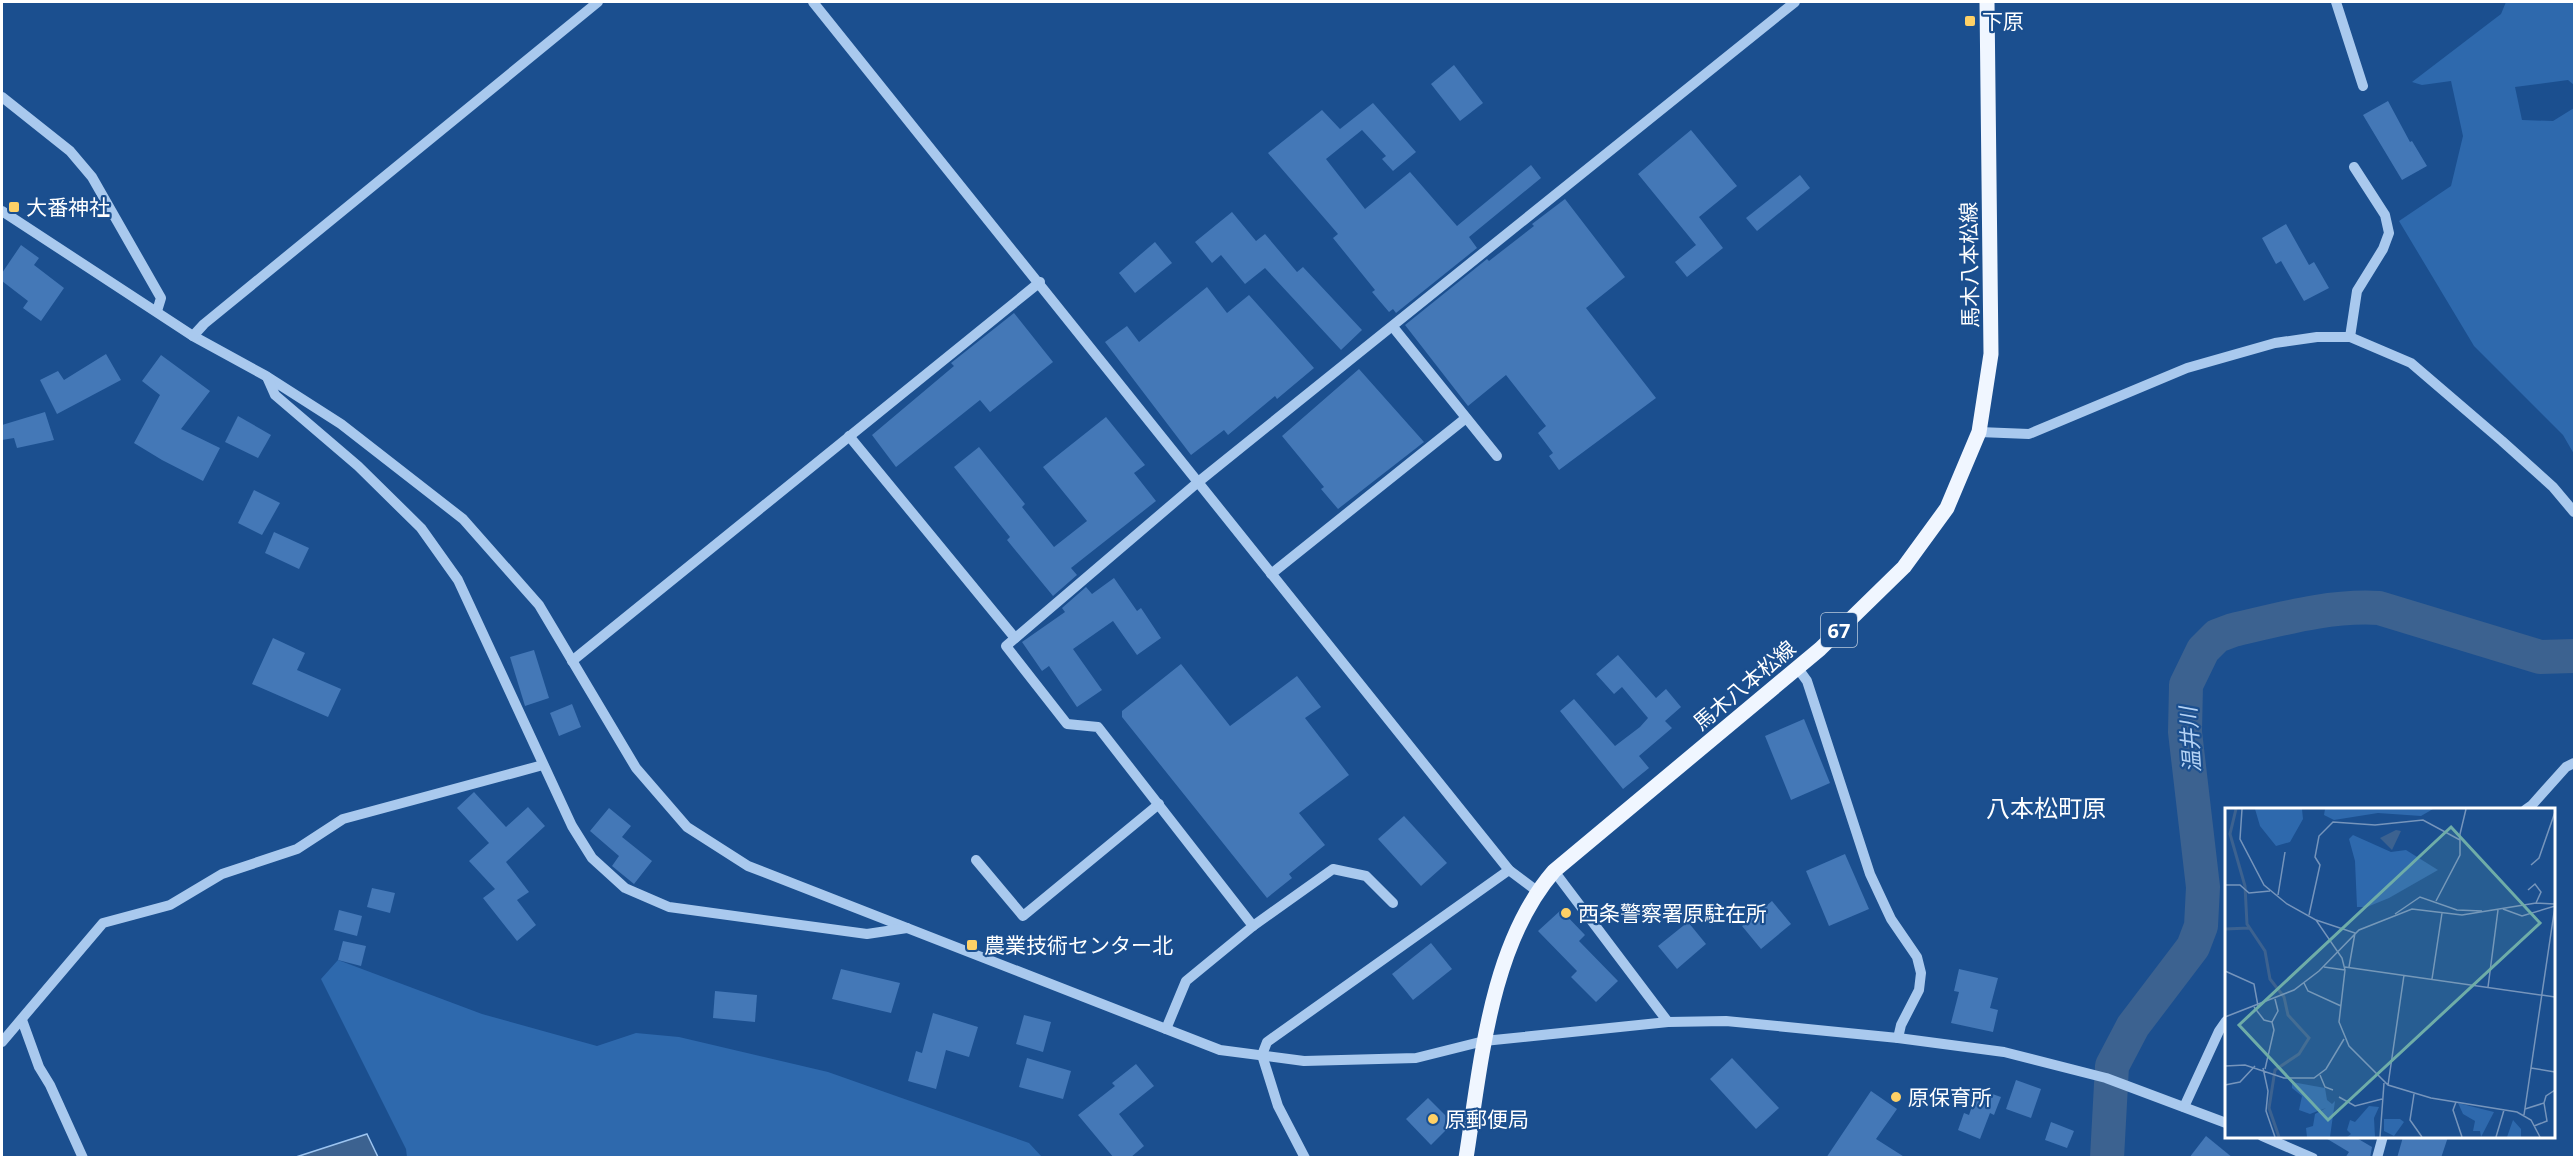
<svg xmlns="http://www.w3.org/2000/svg" width="2576" height="1159" viewBox="0 0 2576 1159" font-family="'Noto Sans','Noto Sans JP',sans-serif">
<style>
.green{fill:#2e69ad}
.water{fill:#3c6290;stroke:#9cc4f0;stroke-width:1.5}
.lines{fill:none;stroke-linecap:round;stroke-linejoin:round}
.river{stroke:#3c6290;stroke-width:34}
.building{fill:#4478b7}
.minor{stroke:#a9c9ee;stroke-width:10}
.major{stroke:#f0f6ff;stroke-width:15}
.poi-dot{fill:#ffd166;stroke:#1b4f8f;stroke-width:2}
.labels{text-anchor:middle;dominant-baseline:central;stroke-width:4.5;stroke-linejoin:round;paint-order:stroke}
.shield{fill:#1b4f8f;stroke:#bbcadd;stroke-width:1.5}
.shield-label{font-size:20px;font-weight:bold;fill:#fff}
.poi-label{font-size:21px;fill:#fff;stroke:#1b4f8f;text-anchor:start}
.street-label{font-size:21px;fill:#fff;stroke:#1b4f8f}
.water-label{font-size:22px;font-style:italic;fill:#b5d3f5;stroke:#1b4f8f}
.quarter-label{font-size:24px;fill:#fff;stroke:#1b4f8f}
.inset-river{fill:none;stroke:#3c6290;stroke-width:3}
.inset-road{fill:none;stroke:#7695bc;stroke-width:1.5}
.view{fill:#6fada8;fill-opacity:0.15;stroke:#6fada8;stroke-width:3}
.inset-edge{fill:none;stroke:#fff;stroke-width:3}
</style>
<rect width="100%" height="100%" fill="#1b4f8f"/>
<g class="green">
<path d="M2506,2H2574V85L2568,80L2515,87L2522,120L2553,121L2574,108V454L2563,435L2474,346L2399,221L2451,186L2463,136L2451,81L2422,85L2412,82L2501,14Z"/>
<path d="M338,960L482,1014L597,1046L636,1033L679,1037L828,1072L1029,1143L1042,1157H407L406,1149L321,979Z"/>
</g>
<path class="water" d="M367,1134L378,1157H296Z"/>
<g class="lines">
<path class="river" d="M2107,1158L2112,1066L2133,1026L2193,947L2201,926L2203,887L2185,732L2186,685L2203,650L2217,636L2233,630C2281,619 2330,605 2379,608L2540,657L2574,656"/>
</g>
<g class="building">
<path d="M1454,65L1483,103L1460,121L1431,84Z"/>
<path d="M2388,101L2410,142L2412,141L2427,166L2402,180L2363,115Z"/>
<path d="M1373,103L1416,152L1393,171L1382,159L1386,156L1362,130L1326,159L1365,209L1410,172L1457,226L1531,165L1541,178L1469,237L1477,248L1396,313L1393,309L1389,312L1372,292L1375,290L1333,238L1338,234L1268,153L1322,110L1340,129Z"/>
<path d="M1691,130L1737,186L1699,217L1723,248L1687,277L1675,262L1696,245L1638,174Z"/>
<path d="M1800,175L1810,188L1757,231L1746,218Z"/>
<path d="M1565,199L1625,277L1586,308L1656,398L1559,470L1549,456L1553,453L1538,433L1546,426L1506,375L1468,406L1405,325L1487,259L1489,261L1534,226L1532,224Z"/>
<path d="M1232,212L1256,241L1265,234L1297,272L1303,267L1362,330L1341,350L1265,268L1245,284L1221,255L1212,263L1195,242Z"/>
<path d="M2286,224L2309,265L2314,262L2329,288L2304,301L2281,261L2276,264L2262,238Z"/>
<path d="M1155,242L1172,263L1135,293L1119,273Z"/>
<path d="M21,245L39,258L34,265L64,288L41,321L23,308L28,301L2,281V273Z"/>
<path d="M1207,287L1227,313L1249,295L1314,368L1277,399L1275,396L1228,435L1224,430L1191,455L1105,342L1127,326L1139,342Z"/>
<path d="M1014,313L1053,362L990,412L980,400L896,467L872,435L954,366L951,363Z"/>
<path d="M106,354L121,380L57,414L40,380L58,371L64,380Z"/>
<path d="M161,355L210,391L181,429L220,448L203,481L162,460L134,443L160,395L142,381Z"/>
<path d="M1359,369L1424,442L1338,509L1321,489L1324,487L1282,436Z"/>
<path d="M45,412L54,440L17,448L14,438L2,440V425Z"/>
<path d="M238,416L271,435L258,458L225,442Z"/>
<path d="M1106,417L1145,465L1134,473L1156,501L1071,568L1077,575L1053,596L1007,540L1010,537L954,467L979,447L1025,504L1022,507L1054,547L1087,521L1043,467Z"/>
<path d="M254,490L280,503L262,535L238,523Z"/>
<path d="M274,532L309,548L299,569L265,553Z"/>
<path d="M1114,578L1137,611L1141,608L1161,638L1137,655L1113,621L1073,649L1102,690L1077,707L1049,666L1042,671L1022,642L1065,612L1062,608L1086,587L1092,594Z"/>
<path d="M273,638L305,653L297,670L341,689L328,717L252,684Z"/>
<path d="M534,650L549,698L525,706L510,657Z"/>
<path d="M1618,655L1656,698L1666,689L1681,707L1665,721L1672,728L1639,756L1649,768L1623,789L1560,711L1574,699L1615,746L1640,727L1648,718L1622,687L1614,694L1596,674Z"/>
<path d="M1181,664L1230,726L1297,676L1321,707L1305,718L1349,775L1299,813L1325,845L1289,874L1292,878L1267,898L1122,717V711Z"/>
<path d="M572,704L581,727L559,736L550,713Z"/>
<path d="M1804,719L1830,783L1791,800L1765,736Z"/>
<path d="M474,792L506,827L528,807L545,826L506,862L529,892L517,900L536,925L517,941L483,898L495,889L469,861L489,843L457,808Z"/>
<path d="M609,808L631,826L622,837L652,861L634,884L612,866L619,856L590,831Z"/>
<path d="M1404,816L1447,863L1421,886L1378,839Z"/>
<path d="M1845,854L1869,909L1829,926L1806,871Z"/>
<path d="M372,888L395,893L390,913L367,907Z"/>
<path d="M1772,901L1791,924L1761,949L1742,926Z"/>
<path d="M339,910L362,916L357,936L334,930Z"/>
<path d="M1561,910L1585,935L1579,941L1618,981L1596,1002L1571,977L1577,971L1538,931Z"/>
<path d="M1688,922L1706,944L1677,969L1658,946Z"/>
<path d="M343,941L366,946L361,966L338,960Z"/>
<path d="M1431,943L1452,969L1413,1000L1392,974Z"/>
<path d="M841,969L900,983L891,1013L832,999Z"/>
<path d="M1959,969L1998,978L1990,1008L1998,1010L1993,1032L1951,1023L1959,992L1954,991Z"/>
<path d="M715,991L757,995L755,1022L713,1018Z"/>
<path d="M933,1013L978,1027L969,1057L946,1050L936,1089L908,1081L916,1051L922,1053Z"/>
<path d="M1024,1015L1051,1022L1043,1052L1016,1044Z"/>
<path d="M1027,1058L1071,1071L1063,1099L1019,1087Z"/>
<path d="M1732,1058L1779,1108L1756,1129L1710,1079Z"/>
<path d="M1136,1064L1154,1086L1119,1114L1144,1146L1130,1158H1114L1078,1115L1115,1086L1112,1083Z"/>
<path d="M2016,1080L2041,1089L2031,1118L2006,1109Z"/>
<path d="M1978,1089L2001,1097L1994,1115L1990,1113L1980,1139L1958,1130L1964,1113L1969,1115Z"/>
<path d="M1871,1091L1897,1109L1876,1139L1906,1158H1826Z"/>
<path d="M1428,1098L1453,1123L1431,1145L1406,1119Z"/>
<path d="M2051,1122L2074,1131L2067,1148L2045,1140Z"/>
<path d="M2206,1136L2233,1158H2189Z"/>
<path d="M2324,1137H2355L2372,1147L2370,1158H2345L2349,1152Z"/>
<path d="M2403,1137H2448L2441,1158H2397Z"/>
</g>
<g class="lines">
<g class="minor">
<path d="M813,2L1509,870L1537,891"/>
<path d="M2336,2L2363,86"/>
<path d="M2,97L70,151L92,177L161,298L157,311"/>
<path d="M2,211L193,336L266,376L341,424L463,519L539,605L636,768L687,827L748,866L1220,1050L1304,1061L1416,1058L1484,1041L1668,1022L1726,1021L1898,1038L2004,1052L2106,1078L2226,1123"/>
<path d="M1393,327L1497,456"/>
<path d="M193,336L204,324L598,2"/>
<path d="M2350,337L2357,291L2383,249L2389,233L2385,215L2354,167"/>
<path d="M267,377L275,395L358,466L421,528L458,580L572,826L592,858L625,888L669,907L867,934L907,928"/>
<path d="M1979,432L2029,434L2187,368L2275,343L2317,337H2350L2411,363L2502,441L2553,487L2574,512"/>
<path d="M849,436L1015,638"/>
<path d="M1271,574L1466,418"/>
<path d="M572,661L1040,282"/>
<path d="M1797,667L1807,681L1870,874L1891,919L1917,957L1921,973L1919,990L1901,1025L1898,1038"/>
<path d="M2525,810L2532,805L2566,767L2574,763"/>
<path d="M976,860L1023,916L1159,804"/>
<path d="M1554,871L1668,1022"/>
<path d="M1253,926L1098,727L1067,724L1006,646L1197,483L1795,2"/>
<path d="M22,1020L39,1067L50,1085L83,1158"/>
<path d="M1166,1029L1186,981L1253,926L1333,869L1366,876L1393,903"/>
<path d="M2,1042L103,923L170,905L222,874L297,849L343,819L543,765"/>
<path d="M2184,1107L2219,1031L2226,1021"/>
<path d="M2262,1136L2313,1158"/>
<path d="M1305,1158L1278,1106L1262,1055L1267,1042L1509,870"/>
<path d="M2377,1158L2383,1136"/>
</g>
<path class="major" d="M1466,1158C1481,1064 1490,945 1554,871L1820,649L1904,567L1947,508L1979,432L1991,354L1987,2"/>
</g>
<g class="poi-dot">
<rect x="1964" y="15" width="12" height="12" rx="3"/>
<rect x="8" y="201" width="12" height="12" rx="3"/>
<circle cx="1566" cy="913" r="6"/>
<rect x="966" y="939" width="12" height="12" rx="3"/>
<circle cx="1896" cy="1097" r="6"/>
<circle cx="1433" cy="1119" r="6"/>
</g>
<g class="labels">
<rect class="shield" x="1821" y="613" width="36" height="34" rx="4.5"/>
<g class="shield-label">
<text x="1839" y="630">67</text>
</g>
<g class="poi-label">
<text x="1982" y="21">下原</text>
<text x="26" y="207">大番神社</text>
<text x="1578" y="913">西条警察署原駐在所</text>
<text x="984" y="945">農業技術センター北</text>
<text x="1908" y="1097">原保育所</text>
<text x="1445" y="1119">原郵便局</text>
</g>
<g class="street-label">
<text transform="translate(1969 265) rotate(-91)">馬木八本松線</text>
<text transform="translate(1744 685) rotate(-40)">馬木八本松線</text>
</g>
<g class="water-label">
<text transform="translate(2189 740) rotate(-94)">温井川</text>
</g>
<g class="quarter-label">
<text x="2046" y="807">八本松町原</text>
</g>
</g>
<g transform="translate(2225 808)">
<rect width="330" height="330" fill="#1b4f8f"/>
<path d="M30,1H77L78,11L65,34L51,38L35,18ZM100,1H208L196,8L153,5L109,12L99,7ZM128,27L166,44L181,42L213,62L164,90L142,99H132L130,53L124,31ZM67,274L100,280L102,292L107,296L110,293L105,329H82L81,320L88,318L90,306L101,300L85,306L74,302L77,288L67,280ZM233,295L269,304L256,329L255,323H248L250,313L238,306ZM144,298L154,299L149,310L150,329H122L126,326L122,322L125,312L130,314ZM159,311H175L179,314L169,328L159,323ZM288,312L296,321V329H282Z" fill="#2e69ad"/>
<path d="M171,22L176,23L167,42L155,30Z" fill="#3c6290"/>
<path class="inset-river" d="M11,1L5,26L20,78L22,116L40,143L45,171L59,189L63,207L84,230L74,246L50,262L44,300L54,329M0,121L24,120"/>
<path class="inset-road" d="M17,1L15,31L39,77L62,96L91,112L117,150L120,162L114,214L124,238L163,277L206,290L292,304L306,312L315,329M306,57L314,50L330,4M0,77H15L24,85L45,83M303,82L310,76L316,84L311,95M53,87L60,44M211,93L235,47V26L241,1M278,101L297,108L330,98M170,106L195,89L232,102L257,103M84,107L95,57L90,49L94,28L108,14L150,17L198,12L235,32M91,112L130,125L124,159M99,159L120,162M120,159L330,189M0,163L29,176L33,198M207,171L217,105M79,175L83,183L116,198M263,179L273,102M29,199L39,212L47,214L49,222L40,261M0,209L69,182L94,163L134,122L187,101L237,107L311,95L330,96M47,214L53,203L50,191M0,258L20,257L59,270H89L101,261L119,231M38,260L43,283L41,303L50,329M306,260L330,264M95,267L100,279L108,282M0,277L15,274L30,258M163,277L179,167M189,286L185,312L197,329M114,289L130,298L157,291M231,294L228,302L237,329M300,301L319,295L321,288L330,282M299,307L330,98M309,318L322,313L319,295M155,329L159,275M271,329L279,302"/>
<path class="view" d="M226,19L315,115L103,312L14,217Z"/>
<rect width="330" height="330" class="inset-edge"/>
</g>
<rect width="2576" height="1159" fill="none" stroke="#ffffff" stroke-width="6"/>
</svg>
